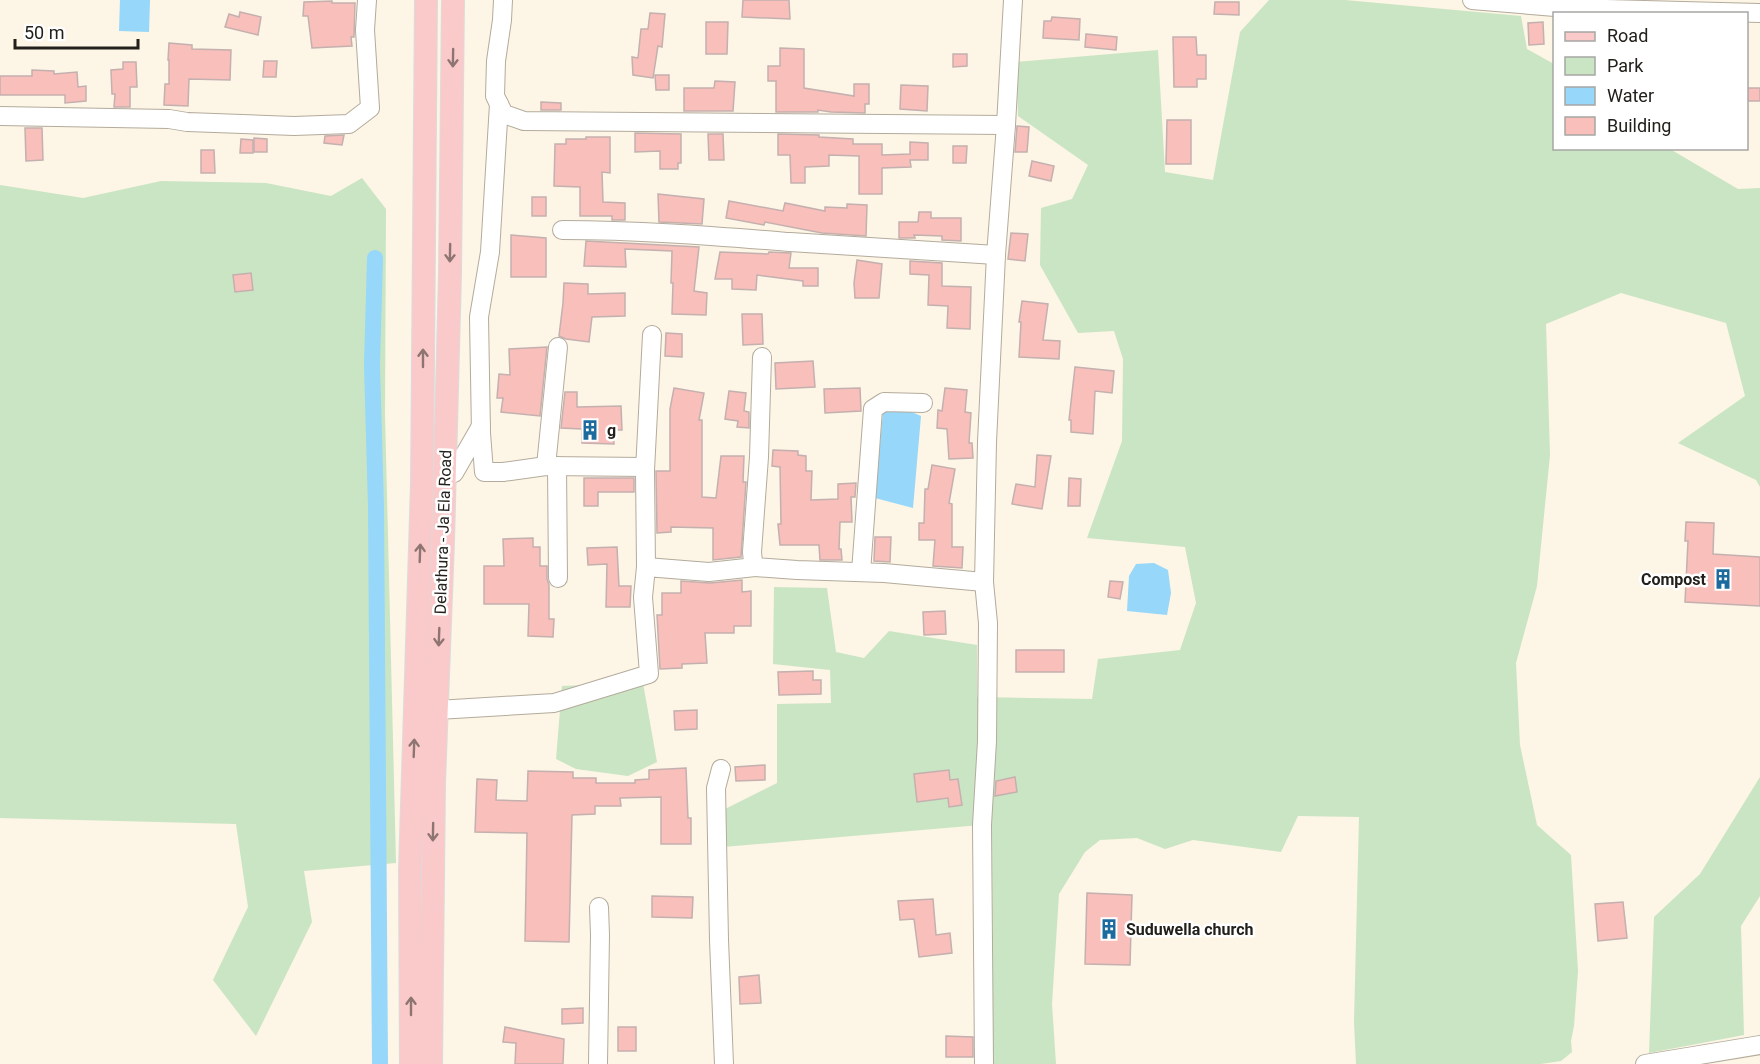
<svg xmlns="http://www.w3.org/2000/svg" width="1760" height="1064" viewBox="0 0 1760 1064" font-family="Roboto,sans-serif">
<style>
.green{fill:#cae5c3}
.water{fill:#96d7fa}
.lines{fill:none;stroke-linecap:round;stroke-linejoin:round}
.canal{stroke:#96d7fa;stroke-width:16}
.building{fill:#f8bfbb;stroke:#c4b0af;stroke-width:1.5}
.minor-casing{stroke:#b3ab9c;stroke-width:20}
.major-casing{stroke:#dcdbdb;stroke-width:24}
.minor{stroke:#fff;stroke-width:18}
.major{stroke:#facaca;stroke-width:22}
.oneway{stroke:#8e7572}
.labels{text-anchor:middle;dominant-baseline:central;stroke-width:5;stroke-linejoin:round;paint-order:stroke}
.poi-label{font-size:16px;font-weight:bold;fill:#23201b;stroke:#fff;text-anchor:start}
.street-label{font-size:16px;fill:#23201b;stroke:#fff}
</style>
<rect width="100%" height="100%" fill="#fdf5e5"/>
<g class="green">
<path d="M1269,0H1345L1521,16L1527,49L1554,64V148L1670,149L1738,189L1760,188V487L1756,480L1678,443L1745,396L1726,323L1621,293L1546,324L1550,455L1537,586L1516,663L1520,745L1537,825L1571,855L1578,971L1574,1026L1571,1041L1572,1052L1561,1061L1541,1064H1356L1354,1022L1359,817L1298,816L1281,852L1193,840L1165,849L1137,838L1100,840L1085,852L1059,894L1052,1004L1056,1064H993L992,824L723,847L725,809L777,783V704L831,703L830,670L773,664L774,587L827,588L836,652L864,658L889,631L977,645V697L1092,699L1098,659L1180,650L1196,603L1185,547L1087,538L1122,441L1123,359L1114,331L1078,333L1040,265L1041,208L1072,199L1088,165L1018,116L1016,62L1158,50L1165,172L1213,180L1240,32Z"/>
<path d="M362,178L386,209L385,414L396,863L304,871L312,922L256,1036L213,980L248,907L236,824L0,818V185L83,198L161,181L266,183L331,196Z"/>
<path d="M643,683L657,762L628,776L576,769L556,759L562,686Z"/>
<path d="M1760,777V896L1741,926L1744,1035L1649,1053L1654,917L1700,874Z"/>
</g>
<g class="water">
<path d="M120,0H150L149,32L119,31Z"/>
<path d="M907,410L921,416L913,508L875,498L883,412Z"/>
<path d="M1154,563L1168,570L1171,593L1167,615L1127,611L1129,576L1136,564Z"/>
</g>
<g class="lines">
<path class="canal" d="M375,258L372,365L376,507L380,1064"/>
</g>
<g class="building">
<path d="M743,0H789L790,19L742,17Z"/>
<path d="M332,1V3H355L354,37H351L352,46L312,48L308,16H303L304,2Z"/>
<path d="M1215,2H1239V15L1214,14Z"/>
<path d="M240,12L261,17L258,35L225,27L229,14L239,17Z"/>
<path d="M650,13L665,14L662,47L658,46L653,78L633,75L632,57L638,58L641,29H648Z"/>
<path d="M1052,17L1080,19L1079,40L1043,38L1044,21H1051Z"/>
<path d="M706,22H728L727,54H706Z"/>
<path d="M1543,22L1544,44L1529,45L1528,23Z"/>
<path d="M1086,34L1117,37L1116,50L1085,47Z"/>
<path d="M1173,37H1196L1197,55H1206V79H1197V87H1174Z"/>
<path d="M169,43L192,45V49L231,50L230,80L189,79L188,106L164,105L165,84H169V60H168Z"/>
<path d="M780,48L804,49V88L854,96V84H869V104H865V113L831,112L818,110V112H776V81H768V66H780Z"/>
<path d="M953,54H967V66L953,67Z"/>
<path d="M264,61H277L276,77H263Z"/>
<path d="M123,62H136L137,87H130V107H114L115,94H112L111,70L123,69Z"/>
<path d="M32,70L54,71V74L77,72L78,87L86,86V101L65,103V95H0V76H32Z"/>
<path d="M655,75H669V90H656Z"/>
<path d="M715,81L735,82L733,111H684V88H714Z"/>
<path d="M901,85L928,86L927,111L900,109Z"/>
<rect x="1746" y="88" width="14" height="13"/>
<path d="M541,102L561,103V110H541Z"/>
<path d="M1167,120H1191V164H1166Z"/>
<path d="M1017,126L1029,127L1027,152H1015Z"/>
<path d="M25,128H42L43,160L26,161Z"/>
<path d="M635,133L681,134V163H678V169H660V151L635,152Z"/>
<path d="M708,134H723L724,160H709Z"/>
<path d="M778,134L819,135V137L853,139V144H882V155L910,154V142L928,143V160H910L911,167L882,168V194H859V156L829,155V166L805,167V183H791L790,155H778Z"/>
<path d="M344,135L342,145L324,143L325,136Z"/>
<path d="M586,137H610V173L602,172L603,202L625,203V220H612V216H580V187L554,186L555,144H566V139H586Z"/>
<path d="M254,138L267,139V152H254Z"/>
<path d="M241,139L253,140V153H240Z"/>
<path d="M953,146H967L966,163H953Z"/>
<path d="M201,150H214L215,173H201Z"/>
<path d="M1032,161L1054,166L1051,181L1029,176Z"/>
<path d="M658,194L704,199L702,224L659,222Z"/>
<rect x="532" y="197" width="14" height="19"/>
<path d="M729,201L783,211L785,203L825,211V207L847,208V204L867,205L866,236L822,233L765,222L764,225L726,218Z"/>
<path d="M919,212H931V218H961V241L942,240V236L914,235L915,238H899V222H918Z"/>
<path d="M1011,233L1028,234L1025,261L1008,259Z"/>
<path d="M511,235L546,238V277H511Z"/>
<path d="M586,241L699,247L694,291L707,293L706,315L672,314L673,283H671L672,251L625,249L626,267L584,266Z"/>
<path d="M720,252L768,254L769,252L791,253L789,268H818V286H803V281L757,275L756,290L732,289V279H715Z"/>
<path d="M857,260L882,264L879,298H855L854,283Z"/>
<path d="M910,261L942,263V286L971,287L970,329L947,328L948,306L928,305L929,275L910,274Z"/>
<path d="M251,273L253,290L235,292L233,275Z"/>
<path d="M564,283L588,284V294L625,293V316L592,317L589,342L566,339L559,336L563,303Z"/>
<path d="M1022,301L1048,304L1043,340L1060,341L1059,359L1019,357L1021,322H1019Z"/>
<path d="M742,314H762L763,344L743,345Z"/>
<path d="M666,333L682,334V357L665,356Z"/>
<path d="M547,347L540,416L501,412L503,398H497L499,374L510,375L509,349Z"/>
<path d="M813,361L815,387L776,389L775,363Z"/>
<path d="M1075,367L1114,371L1112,393L1095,391L1093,434L1071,432V420H1069Z"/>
<path d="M674,388L704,393L699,420H702V497L716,498L721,456H744L743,482H746L741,557L713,560V528L671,527V532L657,533L656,471H670V409Z"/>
<path d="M860,388L861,411L825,413L824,389Z"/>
<path d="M945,388L967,390L965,412L971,413L969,443H972L973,458L949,459L947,429L937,428L938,410L942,411Z"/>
<path d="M729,391L746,393L744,411L749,412V428L737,427L738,421L725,419Z"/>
<path d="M565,392H577V407L621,406L622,430H613L614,444L582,443V429L561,428Z"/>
<path d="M773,450L798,451V455L806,456V471H812L811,500L838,499V484L856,483L855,497H851L852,522H840L839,549H841L842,560H820L819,545H780L778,524H781L780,467L772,466Z"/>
<path d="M1037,455L1051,456L1042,509L1012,504L1016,484L1035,487Z"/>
<path d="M932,465L955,469L949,503L952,504V547H963L962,568L933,566L935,540H919V523H924L925,489H928Z"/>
<path d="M584,478H634V492H598V506H584Z"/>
<path d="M1069,478L1081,479L1080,506H1068Z"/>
<path d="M1686,522L1714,523L1713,554L1760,557V606L1685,602L1688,541H1685Z"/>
<path d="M875,537H891L890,562L874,561Z"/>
<path d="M533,538V547H540V566H547V579L549,585V619H554L553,637L528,636L529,604H484V566H504L503,539Z"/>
<path d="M617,547L619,586H631L630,607H606L607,564L588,565L587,548Z"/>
<path d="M742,580V592L751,591V626H734V633H705L707,663L682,664V668L660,669L657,615H662V593H681V581L710,583Z"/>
<path d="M1110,581L1123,582L1120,599L1108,597Z"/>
<path d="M945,611L946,634L924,635L923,612Z"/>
<rect x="1016" y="650" width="48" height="22"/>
<path d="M813,671V680H821V694L779,695L778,672Z"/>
<path d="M697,710V729L675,730L674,711Z"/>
<path d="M765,765V780L736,781L735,767Z"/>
<path d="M686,768L688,818H691V844H661V797L620,798L621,806H595V814L572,815L569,942L525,941L527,833L475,832L477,779L497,780L496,800L527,801L528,771L573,772V778H596V783H635V780L649,779V770Z"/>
<path d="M949,770L950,780L958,779L962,805L949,807L948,798L917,802L914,774Z"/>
<path d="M1015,777L1017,792L995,796L996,781Z"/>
<path d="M1087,893L1132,895L1130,965L1085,964Z"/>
<path d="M652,896L693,897L692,918L652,917Z"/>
<path d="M933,899L936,935L950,933L952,953L919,957L914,919L900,920L898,901Z"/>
<path d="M1623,902L1627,938L1598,941L1595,904Z"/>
<path d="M759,975L761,1003L740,1004L739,977Z"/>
<path d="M583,1008V1023L562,1024V1009Z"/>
<path d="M505,1027L564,1039L563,1064H515L516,1043L503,1042Z"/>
<rect x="618" y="1027" width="18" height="24"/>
<path d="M946,1036L973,1037V1057H946Z"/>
</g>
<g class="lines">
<g class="minor-casing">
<g id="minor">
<path d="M503,0L502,20L496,61L495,96L504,114L524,121L1006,125"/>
<path d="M1472,0L1567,8L1760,13"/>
<path d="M499,104L490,252L479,317L481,433L484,472H503L546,466L645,467"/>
<path d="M0,116L169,119L187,122L294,126L349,124L370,108L365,30L367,0"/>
<path d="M562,230C639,230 713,236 790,242C859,247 927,250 996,255"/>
<path d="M762,357L759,457L752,552L753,562L755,567L797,570L884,573L984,582"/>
<path d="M546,466L558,347"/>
<path d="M557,466L558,578"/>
<path d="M454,473L481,426"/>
<path d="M646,567L645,470L652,335"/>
<path d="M861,572L873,409L884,402L923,403"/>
<path d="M437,710L554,703L649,674L643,597L646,567L709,572L755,567"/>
<path d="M721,769L716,788L719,940L724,1064"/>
<path d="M598,1064L600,935L599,907"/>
<path d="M984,1064L982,825L987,741L988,623L984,582L987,442L996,255L1006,125L1013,0"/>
<path d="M1645,1064L1760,1045"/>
</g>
</g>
<g class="major-casing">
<g id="major">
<path d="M411,1064L410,870L422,483L426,0"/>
<path d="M431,1064L434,783L443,541L450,274L453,0"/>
</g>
</g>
<use href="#minor" class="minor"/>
<use href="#major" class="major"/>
</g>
<defs><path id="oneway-shaft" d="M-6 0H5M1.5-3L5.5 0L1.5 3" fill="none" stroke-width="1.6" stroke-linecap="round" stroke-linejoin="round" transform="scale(1.5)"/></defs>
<g class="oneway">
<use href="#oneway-shaft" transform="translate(453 58) rotate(91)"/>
<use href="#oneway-shaft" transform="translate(450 253) rotate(91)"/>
<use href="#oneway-shaft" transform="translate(423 358) rotate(-90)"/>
<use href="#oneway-shaft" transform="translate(420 553) rotate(-88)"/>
<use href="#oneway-shaft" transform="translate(439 637) rotate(92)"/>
<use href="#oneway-shaft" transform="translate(414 748) rotate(-88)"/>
<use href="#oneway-shaft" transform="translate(433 832) rotate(91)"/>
<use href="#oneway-shaft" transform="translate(411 1006) rotate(-90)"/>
</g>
<defs>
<g id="building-bare" transform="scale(1.62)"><path d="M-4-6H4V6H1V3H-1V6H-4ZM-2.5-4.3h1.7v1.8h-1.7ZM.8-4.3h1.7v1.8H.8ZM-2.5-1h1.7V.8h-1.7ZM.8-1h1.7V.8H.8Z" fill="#1d6b9e" stroke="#fff" stroke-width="2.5" paint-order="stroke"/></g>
</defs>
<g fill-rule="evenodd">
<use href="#building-bare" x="590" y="430"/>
<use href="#building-bare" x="1723" y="579"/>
<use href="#building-bare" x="1109" y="929"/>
</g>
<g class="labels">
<g class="poi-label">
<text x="607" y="430">g</text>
<text x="1706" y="579" text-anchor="end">Compost</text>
<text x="1126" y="929">Suduwella church</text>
</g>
<g class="street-label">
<text transform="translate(443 532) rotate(-88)">Delathura - Ja Ela Road</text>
</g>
</g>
<rect x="1553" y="12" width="195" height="138" fill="#ffffff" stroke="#a7a6a4" stroke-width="1.5"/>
<rect x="1565" y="32" width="30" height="9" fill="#facaca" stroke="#a7a6a4" stroke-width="1.5"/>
<text x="1607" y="42" font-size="18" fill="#23201b">Road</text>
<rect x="1565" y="57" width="30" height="18" fill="#cae5c3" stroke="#a7a6a4" stroke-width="1.5"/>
<text x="1607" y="72" font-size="18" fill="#23201b">Park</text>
<rect x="1565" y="87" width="30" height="18" fill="#96d7fa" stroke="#a7a6a4" stroke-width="1.5"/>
<text x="1607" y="102" font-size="18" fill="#23201b">Water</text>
<rect x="1565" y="117" width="30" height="18" fill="#f8bfbb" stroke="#a7a6a4" stroke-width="1.5"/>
<text x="1607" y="132" font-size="18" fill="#23201b">Building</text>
<path d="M15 39v9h123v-9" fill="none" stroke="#23201b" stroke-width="3"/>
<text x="24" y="39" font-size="18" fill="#23201b" stroke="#ffffff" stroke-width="4.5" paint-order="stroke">50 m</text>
</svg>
